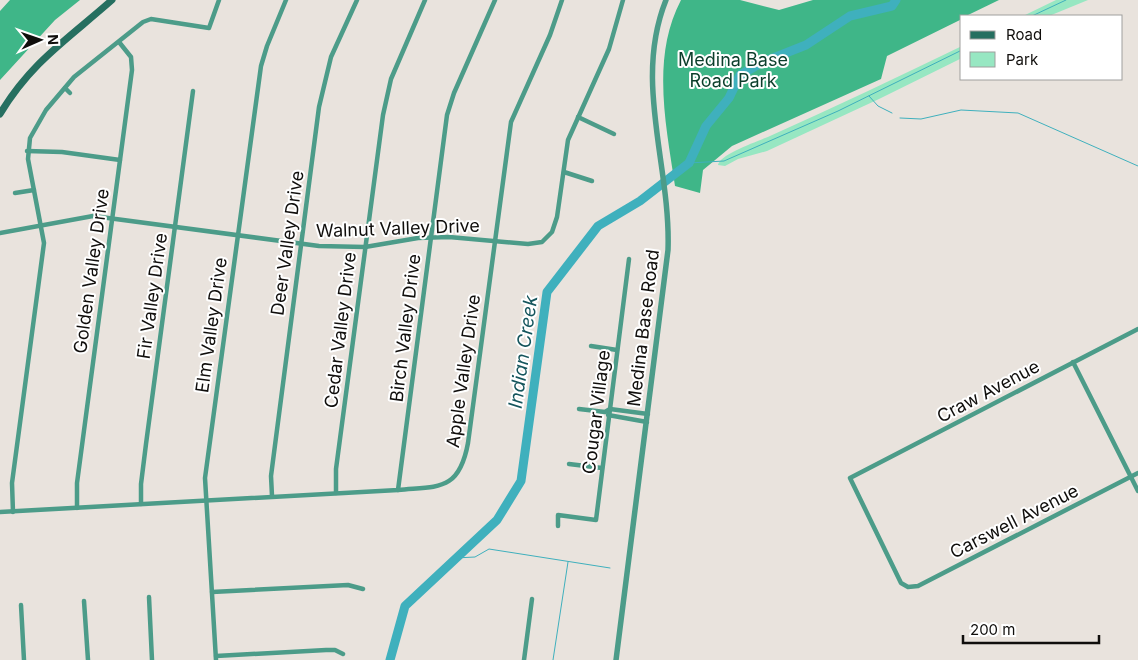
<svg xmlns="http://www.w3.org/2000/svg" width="1138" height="660" viewBox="0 0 1138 660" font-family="Inter,sans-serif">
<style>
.green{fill:#97e7c2}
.forest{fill:#3fb688}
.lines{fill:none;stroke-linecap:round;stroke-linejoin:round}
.stream{stroke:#3fb0bd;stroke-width:1}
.river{stroke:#3fb0bd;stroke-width:9}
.minor{stroke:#4c9c89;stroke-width:4.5}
.tertiary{stroke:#4c9c89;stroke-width:5.5}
.secondary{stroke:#266f60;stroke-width:7}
.labels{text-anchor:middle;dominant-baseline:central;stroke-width:4;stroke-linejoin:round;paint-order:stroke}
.park-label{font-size:18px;fill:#0b3e2b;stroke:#fff}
.street-label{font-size:18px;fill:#100e0c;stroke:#fff}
.water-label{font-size:19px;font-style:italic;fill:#15555c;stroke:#fff}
</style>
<rect width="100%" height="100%" fill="#e9e3dd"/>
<g class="green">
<path d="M1056,0H1088L1049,16H1023Z"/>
<path d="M962,46V58L879,99L767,151L738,159L725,166L718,165C720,154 759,141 770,136C835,107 898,77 962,46Z"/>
</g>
<g class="forest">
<path d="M10,0H80L55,20L0,80V11Z"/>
<path d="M681,0H740L779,10L813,0H999L966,16H962V19L887,56L881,79L732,146L703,170L700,193L675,186C666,125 651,57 681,0Z"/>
</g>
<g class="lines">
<g class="stream">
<path d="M1032,16L1066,0"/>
<path d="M869,96L878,106L892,113"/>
<path d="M900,118L921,119L961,110L1018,113L1138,166"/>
<path d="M689,163L724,161L838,111L962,50"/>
<path d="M455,558L475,557L489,549L610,568"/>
<path d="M553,660L568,562"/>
</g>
<path class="river" d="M390,660L405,606L497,520L521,481L547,292L598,226L640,201L689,163L706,126L729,98L740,75L763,62L806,45L850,16L892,6L896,0"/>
<g class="minor">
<path d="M65,88L70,93"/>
<path d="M578,117L614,134"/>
<path d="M27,151L62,152L120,160"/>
<path d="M564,172L592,181"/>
<path d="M15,193L34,190"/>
<path d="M0,233L93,216L319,246L365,247L418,238L449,237L528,244L542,242L552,232L557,217L568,140L609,49L623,0"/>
<path d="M1138,329L850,478L901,583L908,587L918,586L1138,473"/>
<path d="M591,346L617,350"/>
<path d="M1073,362L1138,491"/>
<path d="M579,409L605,412L610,409L648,414"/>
<path d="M608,415L647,422"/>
<path d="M569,464L602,468"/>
<path d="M398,490L447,115L454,93L495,0"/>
<path d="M336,493V469L383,115L391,79L425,0"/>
<path d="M272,496L271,476L319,107L331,57L357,0"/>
<path d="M141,504V484L146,444L193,91"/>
<path d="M77,508V483L132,70L131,57L119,42"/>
<path d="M0,512L398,490C438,486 459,492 468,443L511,122L550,35L562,0"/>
<path d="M13,512L12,483L44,243L28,159L30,138L46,110L74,77L143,22L151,19L209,28L219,0"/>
<path d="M558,526V515L596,520L629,259"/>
<path d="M212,592L348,585L363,589"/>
<path d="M149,597L152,660"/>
<path d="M84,601L88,660"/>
<path d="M21,605L24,660"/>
<path d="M216,656L326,650H335L343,654"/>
<path d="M216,660L205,478L261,66L267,46L286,0"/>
<path d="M524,660L532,599"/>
</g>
<path class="tertiary" d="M616,660L668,250C671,166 633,82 666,0"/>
<path class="secondary" d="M0,114C31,62 68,39 112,0"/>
</g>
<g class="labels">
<g class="park-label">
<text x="733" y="59">Medina Base<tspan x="733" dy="21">Road Park</tspan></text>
</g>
<g class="street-label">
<text transform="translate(398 228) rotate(-2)">Walnut Valley Drive</text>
<text transform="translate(287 243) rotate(-82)">Deer Valley Drive</text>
<text transform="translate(91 271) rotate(-82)">Golden Valley Drive</text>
<text transform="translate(152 296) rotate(-82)">Fir Valley Drive</text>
<text transform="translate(211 325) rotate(-82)">Elm Valley Drive</text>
<text transform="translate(405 328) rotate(-83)">Birch Valley Drive</text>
<text transform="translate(643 328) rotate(-83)">Medina Base Road</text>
<text transform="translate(340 330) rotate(-83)">Cedar Valley Drive</text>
<text transform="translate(463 371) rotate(-82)">Apple Valley Drive</text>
<text transform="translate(988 391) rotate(-28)">Craw Avenue</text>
<text transform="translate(596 412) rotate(-83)">Cougar Village</text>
<text transform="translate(1014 521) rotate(-27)">Carswell Avenue</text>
</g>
<g class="water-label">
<text transform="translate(523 352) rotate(-82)">Indian Creek</text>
</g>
</g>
<rect x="960" y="15" width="162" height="65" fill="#ffffff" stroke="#9f9f9e"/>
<rect x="970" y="31" width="25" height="8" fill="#266f60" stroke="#9f9f9e"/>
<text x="1006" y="40" font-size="15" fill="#100e0c">Road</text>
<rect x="970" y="52" width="25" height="15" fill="#97e7c2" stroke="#9f9f9e"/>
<text x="1006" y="65" font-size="15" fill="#100e0c">Park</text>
<g transform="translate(40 40) rotate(88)" stroke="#ffffff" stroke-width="4" paint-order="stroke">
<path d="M0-4L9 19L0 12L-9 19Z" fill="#100e0c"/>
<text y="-8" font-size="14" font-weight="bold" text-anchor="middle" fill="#100e0c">N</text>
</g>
<path d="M963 635v8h136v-8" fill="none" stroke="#100e0c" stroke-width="2.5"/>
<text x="970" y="635" font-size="15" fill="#100e0c" stroke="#ffffff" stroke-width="4" paint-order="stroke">200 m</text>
</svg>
